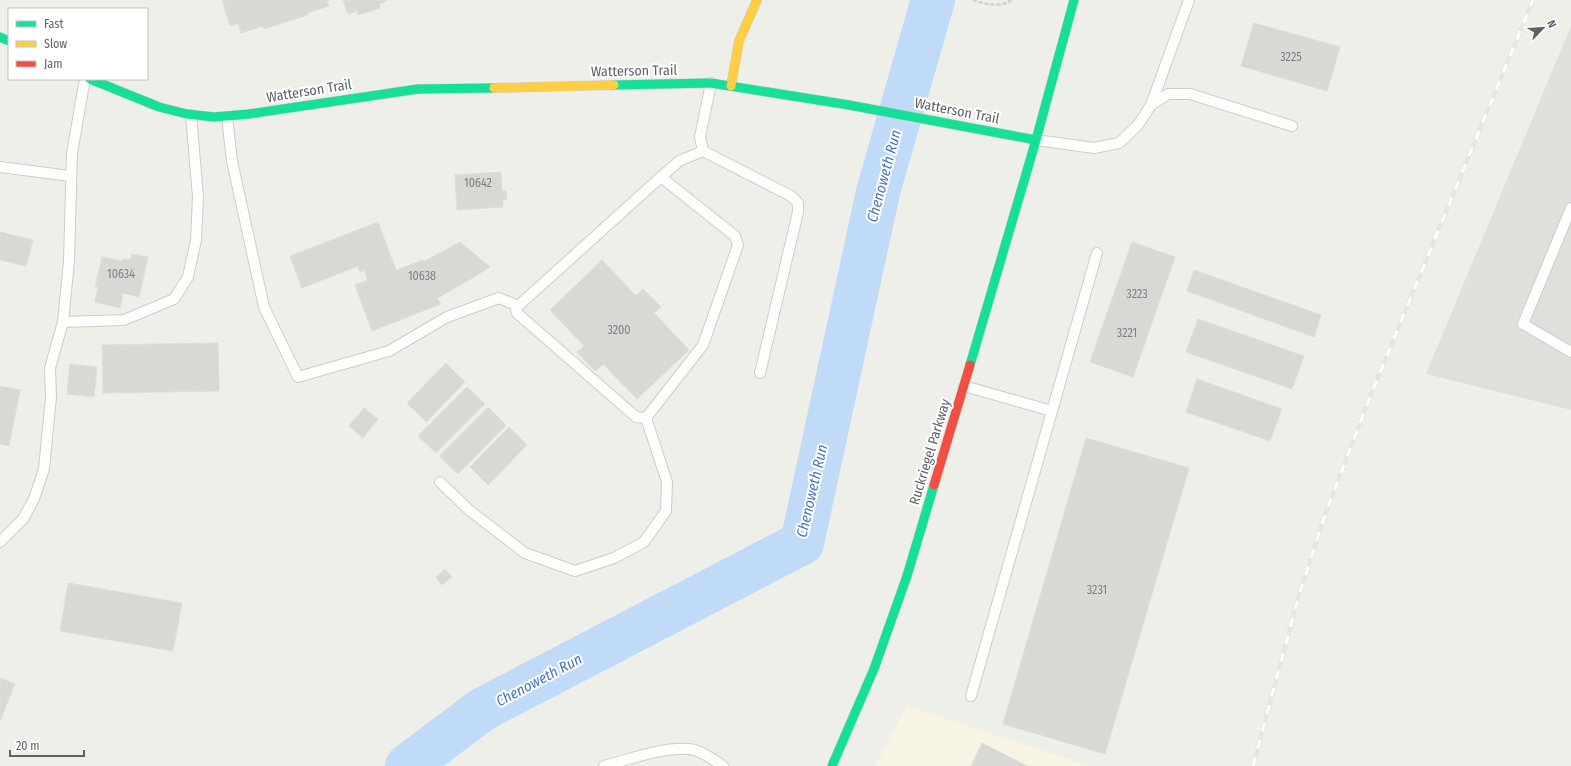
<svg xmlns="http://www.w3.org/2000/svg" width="1571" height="766" viewBox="0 0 1571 766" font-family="'Fira Sans Condensed',sans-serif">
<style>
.commercial{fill:#f7f4e4}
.industrial{fill:#e0dfdb}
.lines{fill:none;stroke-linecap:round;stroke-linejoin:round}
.river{stroke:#bfdbf8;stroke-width:44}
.building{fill:#d9d8d5;stroke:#deddd9}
.lane-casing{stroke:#cccdcc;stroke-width:12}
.fast-casing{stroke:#cdcdcd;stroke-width:10}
.slow-casing{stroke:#cdcdcd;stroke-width:10}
.jam-casing{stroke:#cdcdcd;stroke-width:10}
.path{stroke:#cdd1cf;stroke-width:2.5;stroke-dasharray:4 2;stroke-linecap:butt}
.lane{stroke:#fdfdfc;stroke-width:10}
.fast{stroke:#16e098;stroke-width:9}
.slow{stroke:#ffcf43;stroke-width:9}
.jam{stroke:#f24e42;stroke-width:9}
.rail-casing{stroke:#e5e5e4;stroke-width:4.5}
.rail{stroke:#fff;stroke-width:3;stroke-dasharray:9;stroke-linecap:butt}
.labels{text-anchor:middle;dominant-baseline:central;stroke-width:4;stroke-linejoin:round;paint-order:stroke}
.number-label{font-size:12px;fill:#7e8084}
.street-label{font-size:14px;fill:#5f6268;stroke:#fff}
.water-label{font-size:15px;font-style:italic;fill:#4876ba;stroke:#fff}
</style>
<rect width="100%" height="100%" fill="#efefea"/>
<path class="commercial" d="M907,706L1090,766H875Z"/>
<path class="industrial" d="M1571,26V410L1426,374Z"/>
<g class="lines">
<path class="river" d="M407,766L483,709L802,543L878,192L933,0"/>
</g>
<g class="building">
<path d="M222,0H330L327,1L329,6L307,13L308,15L264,29L263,26L241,33L238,23L230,26Z"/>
<path d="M343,0H387V1L379,4L380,8L358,15L357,11L348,14Z"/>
<path d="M1254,23L1340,47L1327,91L1241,66Z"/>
<path d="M501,172L502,191H506L507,200H503V207L457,210L455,175Z"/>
<path d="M378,222L396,270L423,260V262L460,242L490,267L471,279L437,298L441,304L372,331L355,285L368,280L364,270L360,272L358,266L302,288L290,256Z"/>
<path d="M0,232L33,240L26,266L0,260Z"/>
<path d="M1132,242L1175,257L1133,377L1090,362Z"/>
<path d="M132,254L148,257L139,297L123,293L120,308L95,302L98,287H95L102,257L122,261V259L130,260Z"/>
<path d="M602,260L636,296L643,289L661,307L654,313L689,350L637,399L603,364L595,371L577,352L584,346L550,310Z"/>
<path d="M1194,270L1321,315L1314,337L1187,291Z"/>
<path d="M1198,319L1304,356L1292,389L1186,352Z"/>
<path d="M218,343L219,391L103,393L102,345Z"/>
<path d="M446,363L465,382L426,422L407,403Z"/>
<path d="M70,364L97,367L94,397L67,394Z"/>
<path d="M1197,379L1282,409L1270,441L1186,412Z"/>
<path d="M0,386L20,390L9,446L0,444Z"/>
<path d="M467,387L485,404L436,453L418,436Z"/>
<path d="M488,407L506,425L458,474L439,456Z"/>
<path d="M364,408L378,419L363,438L349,426Z"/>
<path d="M509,427L527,445L488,485L470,467Z"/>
<path d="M1086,438L1189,468L1105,754L1003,724Z"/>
<path d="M445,569L452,577L442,585L436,577Z"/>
<path d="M68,583L182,603L173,651L60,631Z"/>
<path d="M0,678L15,684L0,721Z"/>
<path d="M982,743L1027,766H971Z"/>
</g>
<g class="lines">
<g class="lane-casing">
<g id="lane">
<path d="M711,83L700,137L703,151L791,196L798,203V212L760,373"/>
<path d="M1151,105L1189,0"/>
<path d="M227,117L232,161L264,307L298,377L389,351L447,317L499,298L518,306"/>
<path d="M1036,140L1094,148L1119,143L1138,125L1151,105L1168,94H1190L1292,126"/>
<path d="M0,167L70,176"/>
<path d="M661,177L735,236L738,245L703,345L646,418L636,417L517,313L516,309L518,306L661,177L679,161L703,151"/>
<path d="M1571,208L1523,324L1571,352"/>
<path d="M63,322L124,320L174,299L188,277L196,240L198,197L191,115"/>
<path d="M964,386L1052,411"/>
<path d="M440,482L469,510L525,553L575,571L614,558L644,542L666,511L667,482L646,418"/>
<path d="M0,542L23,519L34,499L44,469L51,397L50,368L63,322L69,261L72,153L85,79"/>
<path d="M971,696L1097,253"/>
<path d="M604,766C630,759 663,747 689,749C701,750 714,760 723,766"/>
</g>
</g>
<g class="fast-casing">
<g id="fast">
<path d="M0,37L9,41"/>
<path d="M90,79L159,107L187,114L214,117L249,114L418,89L494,88"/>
<path d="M614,85L711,83L849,105L1036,140"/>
<path d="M970,365L1036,140L1074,0"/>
<path d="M832,766L874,669L907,576L934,485"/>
</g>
</g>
<g class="slow-casing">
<g id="slow">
<path d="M731,86L739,41L757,0"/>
<path d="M494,88L614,85"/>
</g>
</g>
<g class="jam-casing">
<path id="jam" d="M934,485L970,365"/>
</g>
<path class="path" d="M973,0C983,4 1002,8 1011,0"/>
<use href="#lane" class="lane"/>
<use href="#fast" class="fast"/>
<use href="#slow" class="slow"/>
<use href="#jam" class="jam"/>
<g class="rail-casing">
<path id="rail" d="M1253,766L1299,595L1325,515L1370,397L1533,0"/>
</g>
<use href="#rail" class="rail"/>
</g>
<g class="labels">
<g class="number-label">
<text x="1291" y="57">3225</text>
<text x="478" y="183">10642</text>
<text x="121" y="274">10634</text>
<text x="422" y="276">10638</text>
<text x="1137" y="294">3223</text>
<text x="619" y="330">3200</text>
<text x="1127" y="333">3221</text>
<text x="1097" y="590">3231</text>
</g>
<g class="street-label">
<text transform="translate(634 71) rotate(-1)">Watterson Trail</text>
<text transform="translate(309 91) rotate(-9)">Watterson Trail</text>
<text transform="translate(957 111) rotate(11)">Watterson Trail</text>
<text transform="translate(930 452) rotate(-73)">Ruckriegel Parkway</text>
</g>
<g class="water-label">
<text transform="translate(884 176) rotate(-75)">Chenoweth Run</text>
<text transform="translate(812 491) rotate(-77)">Chenoweth Run</text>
<text transform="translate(539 680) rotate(-28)">Chenoweth Run</text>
</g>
</g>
<rect x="8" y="8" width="140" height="72" fill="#ffffff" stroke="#bfc0c3"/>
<rect x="16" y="21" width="20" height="6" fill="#16e098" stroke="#bfc0c3"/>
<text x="44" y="28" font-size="12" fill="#5f6268">Fast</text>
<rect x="16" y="41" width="20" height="6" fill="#ffcf43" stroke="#bfc0c3"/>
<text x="44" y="48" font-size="12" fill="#5f6268">Slow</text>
<rect x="16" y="61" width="20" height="6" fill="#f24e42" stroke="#bfc0c3"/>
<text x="44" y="68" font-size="12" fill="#5f6268">Jam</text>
<g transform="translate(1543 28) rotate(65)" stroke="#ffffff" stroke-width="3" paint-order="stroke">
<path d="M0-3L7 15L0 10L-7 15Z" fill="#5f6268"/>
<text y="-6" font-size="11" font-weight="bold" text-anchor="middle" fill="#5f6268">N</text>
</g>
<path d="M10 750v6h74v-6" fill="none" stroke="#5f6268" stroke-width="2"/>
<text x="16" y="750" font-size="12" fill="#5f6268" stroke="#ffffff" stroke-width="3" paint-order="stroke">20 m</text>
</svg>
